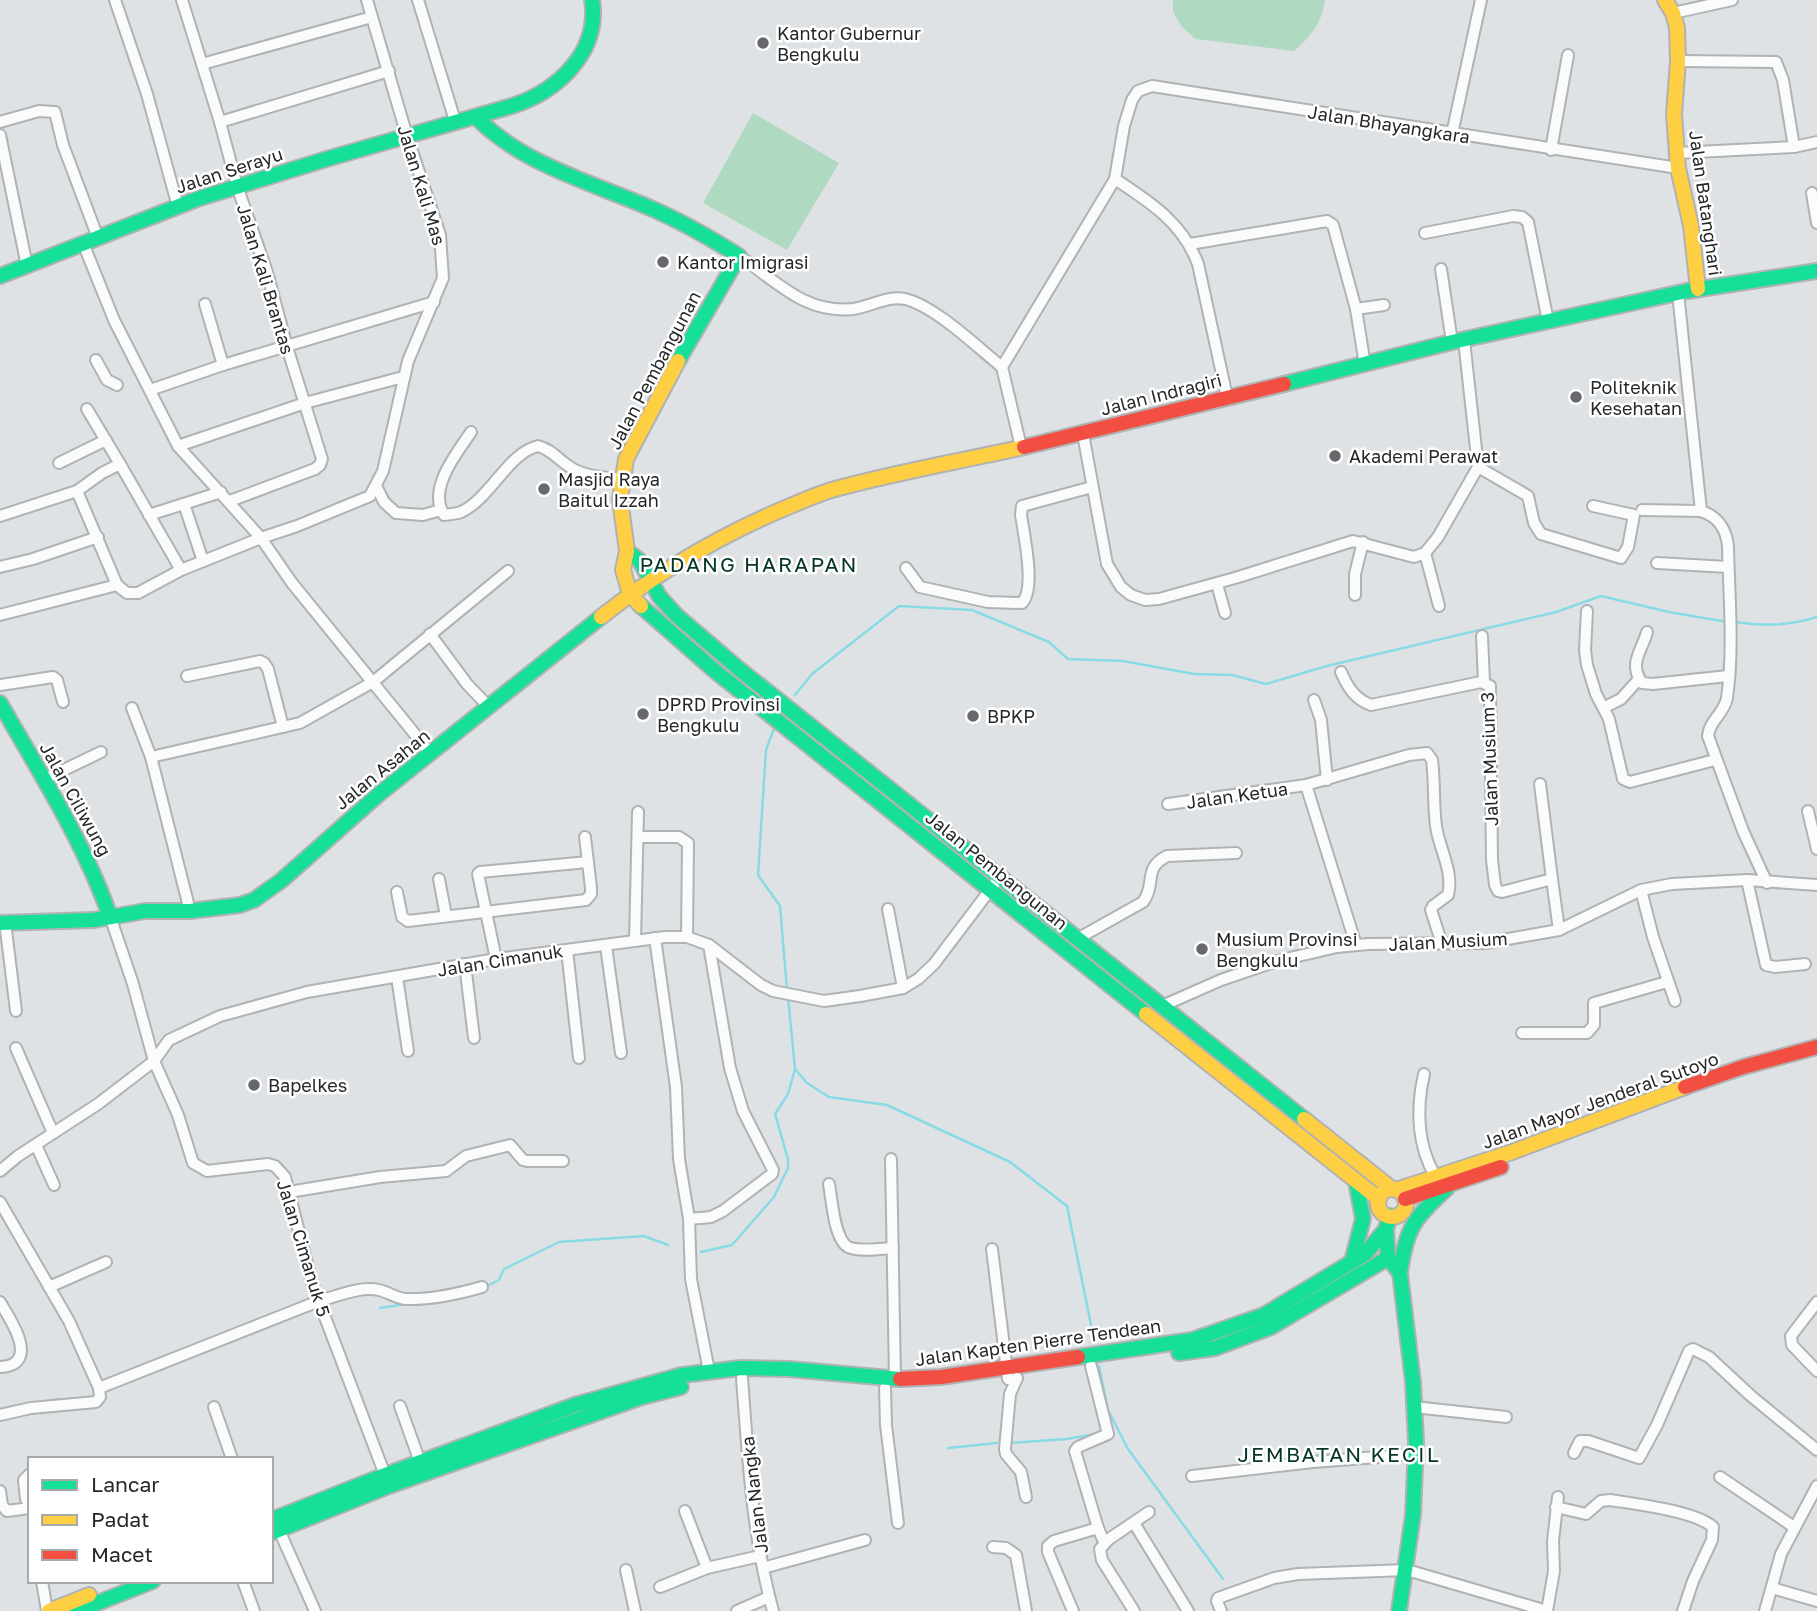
<svg xmlns="http://www.w3.org/2000/svg" width="1817" height="1611" viewBox="0 0 1817 1611" font-family="'Golos Text',sans-serif">
<style>
.green{fill:#afd9c0}
.lines{fill:none;stroke-linecap:round;stroke-linejoin:round}
.stream{stroke:#88dbe5;stroke-width:2.5}
.street-casing{stroke:#b0b2b4;stroke-width:14}
.fast-casing{stroke:#b0b2b4;stroke-width:18}
.slow-casing{stroke:#b0b2b4;stroke-width:18}
.jam-casing{stroke:#b0b2b4;stroke-width:18}
.street{stroke:#fafbfb;stroke-width:10}
.fast{stroke:#16e098;stroke-width:14}
.slow{stroke:#ffcf43;stroke-width:14}
.jam{stroke:#f24e42;stroke-width:14}
.poi-dot{fill:#67686b;stroke:#fff;stroke-width:2.5}
.labels{text-anchor:middle;dominant-baseline:central;stroke-width:5;stroke-linejoin:round;paint-order:stroke}
.poi-label{font-size:18px;fill:#262729;stroke:#fff;text-anchor:start}
.street-label{font-size:18px;fill:#262729;stroke:#fff}
.quarter-label{font-size:21px;letter-spacing:2px;fill:#053624;stroke:#fff}
</style>
<rect width="100%" height="100%" fill="#dfe2e5"/>
<g class="green">
<path d="M1173,0H1325C1322,23 1311,36 1294,51L1195,39L1181,26L1173,11Z"/>
<path d="M753,113L839,163L787,250L703,203Z"/>
</g>
<g class="lines">
<g class="stream">
<path d="M1734,622C1763,626 1789,626 1817,617"/>
<path d="M795,695L812,674L899,606L972,610L1049,642L1068,659L1123,661L1194,674L1232,675L1266,684L1327,666L1556,612L1601,596L1669,612L1727,622"/>
<path d="M775,726L766,750L758,875L780,906L787,990"/>
<path d="M788,997L795,1069L807,1083L829,1097L887,1105L1010,1162L1067,1206L1092,1330"/>
<path d="M701,1252L732,1245L774,1197L788,1168V1159L775,1114L788,1094L795,1069"/>
<path d="M485,1287L499,1280L504,1269L559,1242L644,1236L668,1245"/>
<path d="M380,1308L406,1304"/>
<path d="M1099,1366L1108,1410L1128,1449L1223,1579"/>
<path d="M48,1402L58,1399"/>
<path d="M1009,1443L1067,1439L1095,1434"/>
<path d="M948,1448L997,1443"/>
</g>
<g class="street-casing">
<g id="street">
<path d="M115,0L147,94L178,207"/>
<path d="M182,0L220,122L237,186L267,272L287,347L322,459L320,465L315,469L230,501"/>
<path d="M418,0L456,124"/>
<path d="M1673,13L1732,0"/>
<path d="M1678,61L1776,62L1783,80L1794,147"/>
<path d="M202,64L372,17"/>
<path d="M0,122L39,111L55,112L63,145L98,238"/>
<path d="M220,122L389,71"/>
<path d="M1452,134L1481,0"/>
<path d="M0,135L27,266"/>
<path d="M1551,150L1568,55"/>
<path d="M1677,153L1794,147L1817,142"/>
<path d="M1115,179C1150,202 1183,223 1198,264L1227,397"/>
<path d="M1812,193L1817,223"/>
<path d="M1425,233L1513,216L1522,217L1528,222L1548,321"/>
<path d="M83,243L114,320L178,446L261,538L297,526L370,496L383,471L408,361L443,278L440,235L407,136L367,0"/>
<path d="M1190,244L1327,221L1333,225L1356,309L1365,365"/>
<path d="M739,256C777,281 804,314 853,309C869,307 889,295 905,299C935,306 977,347 1002,367"/>
<path d="M1441,269L1452,342"/>
<path d="M1678,293L1701,511C1719,517 1726,529 1728,546C1729,596 1734,649 1727,698C1724,714 1709,721 1708,736L1743,831L1767,883"/>
<path d="M205,304L223,365"/>
<path d="M1356,309L1384,305"/>
<path d="M96,360L107,380L117,385"/>
<path d="M150,390L223,365L434,302"/>
<path d="M87,409L120,464"/>
<path d="M471,432C457,453 427,489 444,515C449,514 456,514 461,512C490,499 508,453 538,446C550,449 557,458 567,465C583,477 602,477 622,479"/>
<path d="M1083,434L1107,564L1121,587L1131,595L1145,600L1159,599L1235,578L1353,541L1414,557L1425,553L1438,537L1478,467L1464,340"/>
<path d="M178,446L305,403L403,377"/>
<path d="M1021,447L1002,367L1115,179L1124,126L1132,100L1138,91L1152,86L1678,168"/>
<path d="M59,463L106,440"/>
<path d="M1478,467L1528,496L1534,523L1541,534L1621,558L1628,547L1634,515L1593,506"/>
<path d="M376,486L384,502L396,513L423,515L441,510"/>
<path d="M77,491L117,585"/>
<path d="M184,504L203,561"/>
<path d="M1642,510L1701,511"/>
<path d="M149,515L221,492"/>
<path d="M0,516L77,491L102,473L120,464L181,570"/>
<path d="M1425,553L1439,606"/>
<path d="M1657,563L1728,567"/>
<path d="M0,567L33,559L98,537"/>
<path d="M906,568L920,587L988,602L1022,603C1036,589 1024,535 1021,515L1022,506L1092,487"/>
<path d="M1217,584L1225,613"/>
<path d="M1355,595V574L1363,542"/>
<path d="M1587,611L1585,650L1587,665L1596,694L1609,719L1623,779L1630,782L1715,760"/>
<path d="M0,615L117,585L127,593H138L181,570L261,538L292,583L431,754"/>
<path d="M1647,632C1642,651 1628,663 1642,683L1653,684L1728,676"/>
<path d="M430,634L467,684L489,707"/>
<path d="M1482,636L1484,682"/>
<path d="M1341,672C1348,688 1355,699 1371,705L1481,682L1490,686L1492,860L1495,885L1498,891L1502,892L1552,879L1559,930"/>
<path d="M187,676L260,661L264,663L268,669L283,727"/>
<path d="M0,685L53,677L57,680L63,702"/>
<path d="M1314,700L1321,720L1327,780"/>
<path d="M1605,707L1621,699L1639,679"/>
<path d="M132,708L151,757L190,911"/>
<path d="M151,757L300,723L373,682L508,571"/>
<path d="M45,779L101,752"/>
<path d="M1540,784L1552,879"/>
<path d="M1306,785L1356,945"/>
<path d="M1168,804L1306,785L1409,755L1427,753L1432,760C1435,782 1433,804 1436,826C1439,849 1454,871 1448,895L1433,906L1431,910L1442,944"/>
<path d="M1808,811L1817,849"/>
<path d="M638,837H679L688,843L687,937"/>
<path d="M439,879L446,916"/>
<path d="M1747,880L1766,965L1775,967L1805,964"/>
<path d="M1641,890L1653,937L1675,1001"/>
<path d="M397,892L402,917L408,921L586,900L591,894V888L585,837"/>
<path d="M888,909L903,988"/>
<path d="M110,916L133,984L154,1061L178,1115L193,1163L207,1171L268,1164L275,1166L285,1177L312,1283L385,1475"/>
<path d="M5,922L16,1011"/>
<path d="M655,938L676,1087L679,1159L689,1219L691,1279L709,1371"/>
<path d="M1077,939L1143,902C1157,883 1142,869 1167,856L1236,853"/>
<path d="M635,941L638,812"/>
<path d="M606,946L621,1053"/>
<path d="M567,950L579,1058"/>
<path d="M496,959L478,874L480,872L588,862"/>
<path d="M465,964L474,1038"/>
<path d="M397,977L408,1051"/>
<path d="M1162,1006L1221,980L1277,961L1337,947L1368,944L1485,943L1559,930L1641,890L1672,884L1747,880L1817,885"/>
<path d="M1522,1033H1587L1594,1025V1003L1667,982"/>
<path d="M16,1048L53,1133"/>
<path d="M1424,1074C1416,1109 1417,1144 1435,1176"/>
<path d="M36,1145L54,1185"/>
<path d="M891,1159L895,1379"/>
<path d="M0,1171L18,1156L98,1104L154,1061L169,1040L220,1016L307,992L496,959L665,937H687L709,945L761,985L773,991L824,1001L860,996L903,988L918,979L934,964L999,878"/>
<path d="M829,1184C832,1200 834,1239 848,1247C860,1252 880,1249 893,1248"/>
<path d="M289,1192L380,1177L446,1171L466,1156L510,1145L523,1160L527,1161H563"/>
<path d="M0,1202L69,1321L99,1388L100,1397L96,1402L31,1408L0,1415"/>
<path d="M689,1219L711,1217L723,1211L772,1174L773,1170L743,1111L730,1068L709,945"/>
<path d="M992,1249L1008,1379"/>
<path d="M49,1287L106,1262"/>
<path d="M0,1302C8,1316 32,1350 15,1363C10,1366 6,1367 0,1367"/>
<path d="M1817,1302L1791,1336L1792,1345L1817,1371"/>
<path d="M1091,1366L1108,1434L1078,1447L1075,1451L1098,1528L1104,1542"/>
<path d="M742,1378C748,1457 752,1535 773,1611"/>
<path d="M1017,1378L1010,1394L1005,1449L1006,1454L1021,1472L1026,1497"/>
<path d="M99,1388L319,1301C338,1296 360,1286 379,1290C388,1292 396,1298 405,1299C431,1300 458,1294 482,1287"/>
<path d="M885,1388L886,1425L898,1523"/>
<path d="M400,1406L420,1462"/>
<path d="M214,1407L232,1459"/>
<path d="M1414,1407L1506,1417"/>
<path d="M1574,1453L1580,1441H1588L1639,1458L1657,1425L1689,1351L1693,1349L1709,1357L1751,1396L1817,1450"/>
<path d="M30,1474L24,1480L26,1499L30,1505"/>
<path d="M1192,1476L1313,1462L1416,1454"/>
<path d="M1720,1477L1794,1527"/>
<path d="M0,1491L2,1505L7,1511L30,1508"/>
<path d="M1556,1507L1586,1514L1601,1501L1610,1500C1635,1504 1695,1511 1713,1527L1712,1540L1693,1581L1683,1611"/>
<path d="M685,1511L707,1568"/>
<path d="M1134,1523L1188,1611"/>
<path d="M279,1530L315,1611"/>
<path d="M993,1547L1006,1548L1016,1555L1026,1611"/>
<path d="M763,1568L865,1540"/>
<path d="M626,1570L635,1611"/>
<path d="M42,1581L47,1611"/>
<path d="M243,1581L254,1611"/>
<path d="M660,1587L707,1568L760,1556"/>
<path d="M1772,1588L1817,1601"/>
<path d="M737,1611L769,1597"/>
<path d="M1073,1611L1048,1552V1546L1054,1541L1098,1528"/>
<path d="M1134,1611L1102,1560L1100,1549L1109,1539L1149,1512"/>
<path d="M1221,1611L1217,1601L1218,1598L1274,1578L1298,1574L1407,1570L1547,1611"/>
<path d="M1547,1611L1554,1571L1553,1541L1558,1497"/>
<path d="M1765,1611L1781,1554L1817,1486"/>
</g>
</g>
<g class="fast-casing">
<g id="fast">
<path d="M476,117C524,166 594,183 655,210C684,223 712,239 739,256L678,361"/>
<path d="M0,276L197,199L330,158L512,106C558,91 600,52 592,0"/>
<path d="M1284,384L1452,342L1687,291L1817,271"/>
<path d="M627,551L640,561L659,596L676,615L739,669L1304,1119"/>
<path d="M641,606L715,671L1146,1014"/>
<path d="M0,703C40,773 83,840 110,916"/>
<path d="M0,923L94,920L145,911H190L240,905L254,900L282,880L379,794L601,617"/>
<path d="M1390,1216L1386,1229L1388,1258L1400,1273L1413,1382L1416,1442L1413,1515L1399,1611"/>
<path d="M1352,1261L1363,1219L1356,1181"/>
<path d="M1400,1273C1406,1228 1414,1218 1447,1188"/>
<path d="M1179,1353L1215,1348L1271,1327L1388,1258"/>
<path d="M1078,1357L1192,1340L1264,1315L1365,1254L1386,1229"/>
<path d="M271,1520L385,1475L575,1405L682,1375L741,1368L789,1369L900,1379"/>
<path d="M271,1533L389,1486L642,1397L681,1387"/>
<path d="M77,1611L153,1581"/>
</g>
</g>
<g class="slow-casing">
<g id="slow">
<path d="M1665,0L1673,13L1677,28L1678,61L1674,114L1678,168L1691,226L1698,289"/>
<path d="M641,606L630,594L623,570L627,551L620,499L626,459L678,361"/>
<path d="M601,617C659,571 723,534 790,506C805,500 820,493 835,489C897,472 961,461 1024,447"/>
<path d="M1146,1014L1379,1199"/>
<path d="M1304,1119L1392,1189"/>
<circle cx="1392" cy="1203" r="14"/>
<path d="M1396,1190L1512,1152L1685,1087"/>
<path d="M49,1611L89,1595"/>
</g>
</g>
<g class="jam-casing">
<g id="jam">
<path d="M1024,447L1284,384"/>
<path d="M1685,1087L1743,1067L1817,1047"/>
<path d="M1405,1199L1501,1167"/>
<path d="M900,1379L941,1377L1078,1357"/>
</g>
</g>
<use href="#street" class="street"/>
<use href="#fast" class="fast"/>
<use href="#slow" class="slow"/>
<use href="#jam" class="jam"/>
</g>
<g class="poi-dot">
<circle cx="763" cy="43" r="7"/>
<circle cx="663" cy="262" r="7"/>
<circle cx="1576" cy="397" r="7"/>
<circle cx="1335" cy="456" r="7"/>
<circle cx="544" cy="489" r="7"/>
<circle cx="643" cy="714" r="7"/>
<circle cx="973" cy="716" r="7"/>
<circle cx="1202" cy="949" r="7"/>
<circle cx="254" cy="1085" r="7"/>
</g>
<g class="labels">
<g class="poi-label">
<text x="777" y="33">Kantor Gubernur<tspan x="777" dy="21">Bengkulu</tspan></text>
<text x="677" y="262">Kantor Imigrasi</text>
<text x="1590" y="387">Politeknik<tspan x="1590" dy="21">Kesehatan</tspan></text>
<text x="1349" y="456">Akademi Perawat</text>
<text x="558" y="479">Masjid Raya<tspan x="558" dy="21">Baitul Izzah</tspan></text>
<text x="657" y="704">DPRD Provinsi<tspan x="657" dy="21">Bengkulu</tspan></text>
<text x="987" y="716">BPKP</text>
<text x="1216" y="939">Musium Provinsi<tspan x="1216" dy="21">Bengkulu</tspan></text>
<text x="268" y="1085">Bapelkes</text>
</g>
<g class="street-label">
<text transform="translate(1389 124) rotate(9)">Jalan Bhayangkara</text>
<text transform="translate(229 170) rotate(-18)">Jalan Serayu</text>
<text transform="translate(422 185) rotate(73)">Jalan Kali Mas</text>
<text transform="translate(1706 203) rotate(82)">Jalan Batanghari</text>
<text transform="translate(266 279) rotate(73)">Jalan Kali Brantas</text>
<text transform="translate(654 370) rotate(-62)">Jalan Pembangunan</text>
<text transform="translate(1161 394) rotate(-14)">Jalan Indragiri</text>
<text transform="translate(1489 759) rotate(-92)">Jalan Musium 3</text>
<text transform="translate(382 769) rotate(-39)">Jalan Asahan</text>
<text transform="translate(1237 795) rotate(-8)">Jalan Ketua</text>
<text transform="translate(76 799) rotate(61)">Jalan Ciliwung</text>
<text transform="translate(997 870) rotate(39)">Jalan Pembangunan</text>
<text transform="translate(1448 941) rotate(-3)">Jalan Musium</text>
<text transform="translate(500 960) rotate(-9)">Jalan Cimanuk</text>
<text transform="translate(1600 1100) rotate(-20)">Jalan Mayor Jenderal Sutoyo</text>
<text transform="translate(304 1248) rotate(73)">Jalan Cimanuk 5</text>
<text transform="translate(1038 1342) rotate(-8)">Jalan Kapten Pierre Tendean</text>
<text transform="translate(754 1495) rotate(-97)">Jalan Nangka</text>
</g>
<g class="quarter-label">
<text x="749" y="564">PADANG HARAPAN</text>
<text x="1339" y="1454">JEMBATAN KECIL</text>
</g>
</g>
<rect x="28" y="1457" width="245" height="126" fill="#ffffff" stroke="#a8a9a9" stroke-width="2"/>
<rect x="42" y="1480" width="35" height="10" fill="#16e098" stroke="#a8a9a9" stroke-width="2"/>
<text x="91" y="1492" font-size="21" fill="#262729">Lancar</text>
<rect x="42" y="1515" width="35" height="10" fill="#ffcf43" stroke="#a8a9a9" stroke-width="2"/>
<text x="91" y="1527" font-size="21" fill="#262729">Padat</text>
<rect x="42" y="1550" width="35" height="10" fill="#f24e42" stroke="#a8a9a9" stroke-width="2"/>
<text x="91" y="1562" font-size="21" fill="#262729">Macet</text>
</svg>
